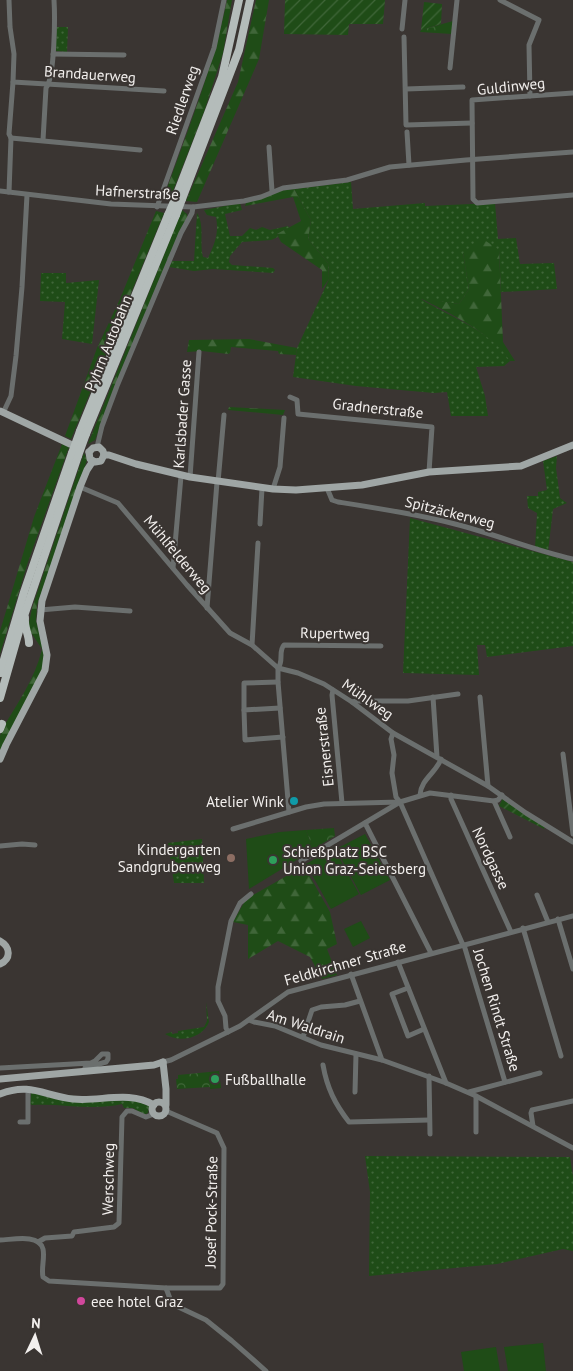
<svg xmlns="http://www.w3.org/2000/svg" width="573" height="1371" viewBox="0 0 573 1371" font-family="'PT Sans',sans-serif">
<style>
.grass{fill:url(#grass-dots)}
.forest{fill:url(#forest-firs)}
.park{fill:url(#park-crowns)}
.garden{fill:url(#garden-furrows)}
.pitch{fill:#1f4c17}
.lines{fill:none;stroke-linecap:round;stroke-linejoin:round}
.minor{stroke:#6b6f6e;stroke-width:5}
.major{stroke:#9fa6a5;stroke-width:7}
.highway{stroke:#b4bcba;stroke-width:8}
.highway-bridge{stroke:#b4bcba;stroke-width:8}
.culture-dot{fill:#0f9aa8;stroke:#3a3532;stroke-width:2}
.education-dot{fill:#8d6e63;stroke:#3a3532;stroke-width:2}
.leisure-dot{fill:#2e9e5b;stroke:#3a3532;stroke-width:2}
.hotel-dot{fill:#d1479c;stroke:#3a3532;stroke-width:2}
.labels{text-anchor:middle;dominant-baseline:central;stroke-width:4;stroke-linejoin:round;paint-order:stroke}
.street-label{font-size:15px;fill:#f2efed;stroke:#3a3532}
.poi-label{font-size:15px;fill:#f2efed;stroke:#3a3532;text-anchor:start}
</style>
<defs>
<pattern id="grass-dots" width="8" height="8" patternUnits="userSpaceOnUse" patternTransform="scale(1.25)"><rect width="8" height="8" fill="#1f4c17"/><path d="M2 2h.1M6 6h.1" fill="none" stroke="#406639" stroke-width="1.8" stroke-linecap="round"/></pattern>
<pattern id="forest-firs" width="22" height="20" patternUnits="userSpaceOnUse" patternTransform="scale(1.25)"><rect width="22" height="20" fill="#1f4c17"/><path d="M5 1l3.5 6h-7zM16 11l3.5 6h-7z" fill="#406639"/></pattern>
<pattern id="park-crowns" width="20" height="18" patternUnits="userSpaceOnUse" patternTransform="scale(1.25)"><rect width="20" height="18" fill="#1f4c17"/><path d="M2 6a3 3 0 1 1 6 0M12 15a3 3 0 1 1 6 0" fill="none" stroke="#406639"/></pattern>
<pattern id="garden-furrows" width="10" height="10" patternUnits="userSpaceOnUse" patternTransform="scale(1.25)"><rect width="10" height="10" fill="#1f4c17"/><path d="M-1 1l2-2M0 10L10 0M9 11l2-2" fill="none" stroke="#406639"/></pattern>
</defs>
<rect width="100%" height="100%" fill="#3a3532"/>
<g class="grass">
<path d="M56,27H68L67,52L56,51Z"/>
<path d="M351,182L353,209L425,203V206L495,203L498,239L516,238L520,264L554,263L557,289L501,292L499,250L463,253L469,289L459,304L421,299C448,316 494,332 510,361L504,366L476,367L485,396L488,416H451L447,392L434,393L356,386L293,377L297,348L329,279L328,263L308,239L311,220L294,189Z"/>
<path d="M240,203L242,210L225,214L230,236H242L250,228L256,230L262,227L270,230L288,226L289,228L277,234L278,237L271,240L242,242L230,256L229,262L232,265L273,268L275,270L273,273L213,269L194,271L169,267L172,261H194L197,213C205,225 199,243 203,257L208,258C215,243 219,233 216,217L207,215L204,210Z"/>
<path d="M41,273H66V283L99,280L92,344L62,339L65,302L40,301Z"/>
<path d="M557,456L556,468L560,498L567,503L553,509L548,552L535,548L537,513L528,508L527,496H538V492L547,490L543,461Z"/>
<path d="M410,518L573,562V646L487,657L485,645H477L479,675L403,673Z"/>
<path d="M202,839L204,883H174L168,843Z"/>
<path d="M206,1002L209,1022C202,1039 179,1043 165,1034L172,1032V1034L178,1033V1031L204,1027L207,1021Z"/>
<path d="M31,1093L134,1100L149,1106L148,1113L144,1115L133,1108H124L122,1104C92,1111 62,1103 32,1105L30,1104Z"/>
<path d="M365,1156L570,1157L573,1176V1251L563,1249L497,1264L369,1276L370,1192Z"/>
</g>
<g class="forest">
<path d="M227,0H232L223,53L204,112L169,201H165L164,197C187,132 213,68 227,0Z"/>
<path d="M256,0H269L259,59L197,202L186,201L238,82Z"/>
<path d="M294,189L311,220L308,239L328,263L329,279L322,289V270L281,242L277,234L301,221L293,197L245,206L246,203L278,191Z"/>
<path d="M182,210L187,214V219L125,361L95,440L88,444Z"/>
<path d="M156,211L164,213L71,439L65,436L97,348L120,299Z"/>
<path d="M483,239L499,250L503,342L515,361H510C495,335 447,312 420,298L459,304L469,289L463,253Z"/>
<path d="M249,339L297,348L296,355L279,354L278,351L231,347L230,353L228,354L202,351L187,352L189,340Z"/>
<path d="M229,407L285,410L283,415L228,410Z"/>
<path d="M62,444L69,447L28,562L0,654V631L9,601L34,517Z"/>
<path d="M84,453L87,460L84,469L37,605L36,621L44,652L43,668L0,751V736L3,728C18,702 35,679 42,649L28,628L32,608Z"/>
<path d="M304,866L330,912L337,944L327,949L337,975L322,979L310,957L278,941L248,959V925L233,922L246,899Z"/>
</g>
<g class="park">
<path d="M453,21L452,34L420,32L421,30Z"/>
<path d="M334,828L335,836L313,849L306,830Z"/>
<path d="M209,1072L210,1087L177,1089L176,1079H178V1075Z"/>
</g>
<g class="garden">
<path d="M285,0H385L383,24H349L348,35L284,34Z"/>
<path d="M424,2L442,4L441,24L421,30Z"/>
<path d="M503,798L545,827L544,829L499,806Z"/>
</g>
<g class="pitch">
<path d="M306,830L313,849L308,852V853L249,889L246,839L280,832Z"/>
<path d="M365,834L390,880L361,895L336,849Z"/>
<path d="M334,848L359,894L331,909L306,864Z"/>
<path d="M361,921L370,938L353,947L344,929Z"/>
<path d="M219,1071L221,1088L210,1089L209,1072Z"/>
<path d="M543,1343L546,1371H508L504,1347Z"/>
<path d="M496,1347L500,1371H464L461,1352Z"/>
</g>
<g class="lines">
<g class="minor">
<path d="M9,0L10,26"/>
<path d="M500,0L539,20L529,45L530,96"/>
<path d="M10,27L14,54L13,82L164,91"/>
<path d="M402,29L405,0"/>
<path d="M404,37L406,125L472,123"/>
<path d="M53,54L124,55"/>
<path d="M450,68L457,0"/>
<path d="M406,89L463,87"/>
<path d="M573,93L472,100L473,199L477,203L573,195"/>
<path d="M407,132L409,165"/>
<path d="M11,138L9,134L13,82"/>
<path d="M43,140L46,88C55,77 55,16 54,0"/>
<path d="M269,147L272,191"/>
<path d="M0,191L111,204L193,207L244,201L261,197L283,188L347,180L390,167L466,160L573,152"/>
<path d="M9,192L11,138L140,150"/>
<path d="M157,207L214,48L224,0"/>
<path d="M290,397L297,400L298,414L432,427L429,472"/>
<path d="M3,413L11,396L16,356L22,287L27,195"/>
<path d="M97,447L102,426L117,386L181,233L192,213L193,207"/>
<path d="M190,477L199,352"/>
<path d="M218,482L224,415"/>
<path d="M80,487L118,503L187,585L230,633L252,645L278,668L298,673L324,684L352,702L393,733L488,786L526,813L573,842"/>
<path d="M327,488L332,500L338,502C377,508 417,514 455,524C495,534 533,550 573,559"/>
<path d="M273,489L280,467L284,418"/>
<path d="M260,524L262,488"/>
<path d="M173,568L181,476"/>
<path d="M207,608L217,482"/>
<path d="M40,610L75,607L130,611"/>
<path d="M252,645L258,543"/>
<path d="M333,690L332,695L342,803"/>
<path d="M433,697L437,757"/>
<path d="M480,697L488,786"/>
<path d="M352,702L357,701H408L458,694"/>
<path d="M280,708L244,710L245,740L283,737"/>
<path d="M244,710V683L278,682"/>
<path d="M563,754L573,834"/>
<path d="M420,795C421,779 436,773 441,759"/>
<path d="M451,795V799L511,932"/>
<path d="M494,801L510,837"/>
<path d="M400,802L463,945"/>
<path d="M289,812L278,682V668C284,661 278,651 284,645L381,646"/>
<path d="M365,823L431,953"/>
<path d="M233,829L306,807L324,804L400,802L430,793L494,801L498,800L502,795"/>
<path d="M0,846L22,844L35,845"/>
<path d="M301,861L400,802L396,797L392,773L394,755L391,739L393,733"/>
<path d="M537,895L548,922"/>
<path d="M558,919L573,969"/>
<path d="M523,928L561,1056"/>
<path d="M464,945L505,1082"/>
<path d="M398,962L446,1083"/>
<path d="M351,974L382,1060"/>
<path d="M408,988L392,994L408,1036L424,1029"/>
<path d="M249,1020L254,1022L275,1026L321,1045L382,1060L446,1083L476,1096L573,1148"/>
<path d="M228,1032L226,1028L225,1016L218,1001V987L231,921L240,903L251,894"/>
<path d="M303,1037L312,1010L321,1007L345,1005L360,1001"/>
<path d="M163,1062L171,1060L240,1026L288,992L573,916"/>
<path d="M323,1065C327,1088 335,1104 349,1122L429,1120"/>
<path d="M0,1068L91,1063L95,1061L102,1054H108V1059L106,1062L85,1068"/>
<path d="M429,1076L430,1134"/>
<path d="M355,1092L356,1054"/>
<path d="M469,1092L540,1073"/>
<path d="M20,1122H28V1089"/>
<path d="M533,1126L531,1113L532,1110L573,1101"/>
<path d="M476,1132V1096"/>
<path d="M0,1240C11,1240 39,1233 43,1249C45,1258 41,1268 43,1277L49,1281L166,1288H220L223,1284L224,1148L217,1133L166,1111"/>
<path d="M38,1242L45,1238L72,1236L74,1232L114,1227L119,1223L122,1117L127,1111H132L146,1117L154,1114"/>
<path d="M166,1288L172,1304L206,1320L232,1341L266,1371"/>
</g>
<g class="major">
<path d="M0,411L70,444"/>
<path d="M89,452L90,459L95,462L101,461L104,455"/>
<path d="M89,452L93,448L99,447L103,451L104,455"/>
<path d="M104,455H109L136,464L190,477L273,489L296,490L362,485L429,472L521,466L573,445"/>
<path d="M0,759L6,745L45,670L47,655L40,621L42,601L80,487L87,470L93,461"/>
<path d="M0,941C11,947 11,959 0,964"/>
<path d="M163,1062L166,1089V1105"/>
<path d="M0,1079L154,1065L163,1062"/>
<path d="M0,1094C30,1082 45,1096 73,1099C100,1102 129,1090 154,1105"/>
<circle cx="159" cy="1109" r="7"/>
</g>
<g class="highway">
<path d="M175,199L222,77L239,0"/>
<path d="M182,199L239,50L250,0"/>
<path d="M80,431L168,215"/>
<path d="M86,434L176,215"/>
<path d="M25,618C24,628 29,634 29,643"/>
<path d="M0,673L24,592L72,453"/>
<path d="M0,698L20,628L78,456"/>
<path d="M0,729L2,724"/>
</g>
<g class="highway-bridge">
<path d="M168,215L175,199"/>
<path d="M176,215L182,199"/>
<path d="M72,453L80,431"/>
<path d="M78,456L86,434"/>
</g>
</g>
<circle class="culture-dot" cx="294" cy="801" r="5"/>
<circle class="education-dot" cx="231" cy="858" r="5"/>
<g class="leisure-dot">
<circle cx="273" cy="860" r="5"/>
<circle cx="215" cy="1079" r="5"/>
</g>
<circle class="hotel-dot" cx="81" cy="1301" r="5"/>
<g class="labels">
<g class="street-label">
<text transform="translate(90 74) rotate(4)">Brandauerweg</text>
<text transform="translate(511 86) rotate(-6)">Guldinweg</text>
<text transform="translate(182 100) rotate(-71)">Riedlerweg</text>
<text transform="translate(137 192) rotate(3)">Hafnerstraße</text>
<text transform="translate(108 343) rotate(-68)">Pyhrn Autobahn</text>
<text transform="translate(378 408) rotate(6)">Gradnerstraße</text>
<text transform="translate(182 414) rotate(-86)">Karlsbader Gasse</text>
<text transform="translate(450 512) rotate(14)">Spitzäckerweg</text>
<text transform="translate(178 554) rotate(50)">Mühlfelderweg</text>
<text transform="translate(335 633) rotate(1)">Rupertweg</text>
<text transform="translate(368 699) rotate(35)">Mühlweg</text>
<text transform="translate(324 747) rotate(-96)">Eisnerstraße</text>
<text transform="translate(491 858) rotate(65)">Nordgasse</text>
<text transform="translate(345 963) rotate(-16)">Feldkirchner Straße</text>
<text transform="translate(497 1010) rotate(73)">Jochen Rindt Straße</text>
<text transform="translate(306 1026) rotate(18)">Am Waldrain</text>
<text transform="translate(108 1179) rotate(-89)">Werschweg</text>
<text transform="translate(211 1212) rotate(-89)">Josef Pock-Straße</text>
</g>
<g class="poi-label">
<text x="284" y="801" text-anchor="end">Atelier Wink</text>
<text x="221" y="849" text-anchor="end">Kindergarten<tspan x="221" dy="17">Sandgrubenweg</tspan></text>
<text x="283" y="851">Schießplatz BSC<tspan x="283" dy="17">Union Graz-Seiersberg</tspan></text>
<text x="225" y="1079">Fußballhalle</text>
<text x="91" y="1301">eee hotel Graz</text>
</g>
</g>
<g transform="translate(35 1336) rotate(4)" stroke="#3a3532" stroke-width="4" paint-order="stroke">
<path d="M0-4L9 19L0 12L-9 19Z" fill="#f2efed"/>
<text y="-8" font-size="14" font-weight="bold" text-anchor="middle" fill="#f2efed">N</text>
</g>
</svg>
